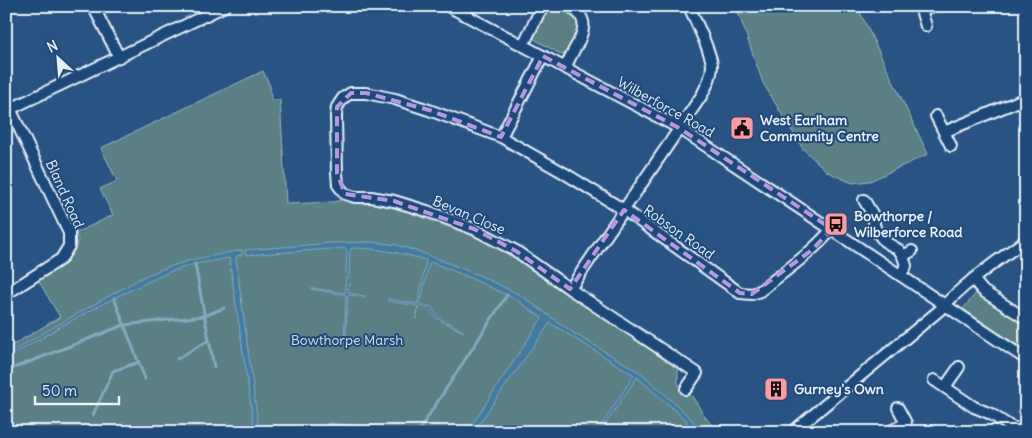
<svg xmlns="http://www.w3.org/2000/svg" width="1032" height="438" viewBox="0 0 1032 438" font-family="Delius,sans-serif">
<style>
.green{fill:#5a7f84;stroke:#a1b8be}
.water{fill:#427a9d;stroke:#84aac1}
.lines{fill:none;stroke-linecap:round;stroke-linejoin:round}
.stream{stroke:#84aac1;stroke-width:3}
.street-casing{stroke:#e8f1f8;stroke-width:14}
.street{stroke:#1f4a7a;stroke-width:10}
.marked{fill:none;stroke:#b798de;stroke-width:4;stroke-dasharray:10 6;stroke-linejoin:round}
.labels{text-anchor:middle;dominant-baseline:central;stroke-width:4;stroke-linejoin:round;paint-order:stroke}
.street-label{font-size:14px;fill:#e8f1f8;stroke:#1f4a7a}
.poi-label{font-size:14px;font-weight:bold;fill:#e8f1f8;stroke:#1f4a7a;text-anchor:start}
.park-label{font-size:14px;fill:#d3e0e7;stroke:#1f4a7a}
</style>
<rect width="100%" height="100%" fill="#295383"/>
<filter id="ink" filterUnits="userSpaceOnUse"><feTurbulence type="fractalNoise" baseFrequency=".02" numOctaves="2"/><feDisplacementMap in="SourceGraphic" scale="10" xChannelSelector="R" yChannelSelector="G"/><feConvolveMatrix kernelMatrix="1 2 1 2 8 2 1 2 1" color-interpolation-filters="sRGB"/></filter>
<g filter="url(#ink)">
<g class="green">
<path d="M553,6C566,6 582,16 579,31C578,35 575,39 573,42C570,48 568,52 562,55L534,39L533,34L544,11Z"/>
<path d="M736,6H857L928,154L870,181L852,183L828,172L803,149L763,83Z"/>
<path d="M263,71L270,86L271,100H280L286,204L334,202L344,199L358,200L386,206L408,212L481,239L515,257L678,369V384L692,396L705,417L718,432H6V349L60,317L38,280C57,268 71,262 78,240L76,233L113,215L100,189L117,181L101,148Z"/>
<path d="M976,293L1026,325V351L963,309Z"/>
</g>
<g class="water">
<path d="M373,242L397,245L423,253L481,276L520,295L575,334L641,373L681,409L694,422V426L689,432H680L686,425L687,421L637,377L600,432H597L634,375L550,323L473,432H467L542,318L515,299L468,277L431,262L429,264L420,304L432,307C432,308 434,313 436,314C440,320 457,326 464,332C456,328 447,324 438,319C428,314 436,309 419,306L416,319L418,306L388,301V299L418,304L426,262V260C401,253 377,248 352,248L350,251L348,293L365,296L364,297L348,295L345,345H344L346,295L311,289L312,288L345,293L347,250L345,248L246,255L245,250L332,243Z"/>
<path d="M242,250V255L237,256L236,259L259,432H255L229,258L195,264L169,272L114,298L61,326L6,359V355L61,323L143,277L159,270L191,260Z"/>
</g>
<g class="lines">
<g class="stream">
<path d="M195,264L214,367"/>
<path d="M114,298L145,379"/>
<path d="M177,359L209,340"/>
<path d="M6,371L124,325L204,316L224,308"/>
<path d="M93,415L113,371L139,362"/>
<path d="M259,430L267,432"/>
<path d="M316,432L329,424L366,427L376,432"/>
<path d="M418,432L507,295"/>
</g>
<g class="street-casing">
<g id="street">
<path d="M93,6L119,57"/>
<path d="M448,6L679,128L1026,359"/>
<path d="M920,6L921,10L934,6"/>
<path d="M921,10L926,26"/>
<path d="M523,45L539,13L545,6"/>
<path d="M565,68C569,60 573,51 578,43C586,26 587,17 569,6"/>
<path d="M6,100L69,233V246L61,259L6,294"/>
<path d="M6,111L225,6"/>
<path d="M936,116L944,132L1026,98"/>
<path d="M944,132L951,146"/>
<path d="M501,137L543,56"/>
<path d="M864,200L874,217V225L877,232L884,241L899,250L903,256L906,266L901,274"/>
<path d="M903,256L912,251"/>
<path d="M973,279L983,291L1026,319"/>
<path d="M570,289L702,95C707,85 712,76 712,65C711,51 695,21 689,6"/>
<path d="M934,380L974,407L991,414L1011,427L1026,430"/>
<path d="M945,387L959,367"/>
<path d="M686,389L697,373L570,289L516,251L474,229L427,211L394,201L371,197H355L345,194L338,185L337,173L336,116L337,107L343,98L351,93H366L395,99L429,110L501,137L564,173L624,210L740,293L752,294L760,291C785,271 812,253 832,229"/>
<path d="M796,429L941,309C965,282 996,262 1026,240"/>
<path d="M889,432L906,423L898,408"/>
</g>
</g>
<use href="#street" class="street"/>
</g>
</g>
<path class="marked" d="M543,56L679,128L832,229L812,250L752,294L740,293L624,210L570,289L516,251L474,229L394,201L345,194L337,173V107L351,93H366L429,110L501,137Z"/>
<defs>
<g id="civic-square" transform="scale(1.25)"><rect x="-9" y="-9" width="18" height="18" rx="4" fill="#ff9aa2" stroke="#1f4a7a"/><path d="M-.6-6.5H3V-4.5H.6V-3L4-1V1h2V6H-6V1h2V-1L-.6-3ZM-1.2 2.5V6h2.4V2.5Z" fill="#111"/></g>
<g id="bus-square" transform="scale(1.25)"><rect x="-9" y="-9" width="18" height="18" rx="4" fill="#ff9aa2" stroke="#1f4a7a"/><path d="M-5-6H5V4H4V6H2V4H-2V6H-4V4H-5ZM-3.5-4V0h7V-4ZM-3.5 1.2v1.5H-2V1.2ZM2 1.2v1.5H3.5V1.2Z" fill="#111"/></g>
<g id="building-square" transform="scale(1.25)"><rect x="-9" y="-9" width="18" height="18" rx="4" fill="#ff9aa2" stroke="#1f4a7a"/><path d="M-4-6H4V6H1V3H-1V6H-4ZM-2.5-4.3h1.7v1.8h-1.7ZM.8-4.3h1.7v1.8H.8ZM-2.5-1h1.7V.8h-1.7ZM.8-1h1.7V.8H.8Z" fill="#111"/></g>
</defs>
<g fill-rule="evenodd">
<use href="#civic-square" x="742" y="128"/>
<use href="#bus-square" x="836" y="224"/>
<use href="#building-square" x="776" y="389"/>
</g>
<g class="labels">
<g class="street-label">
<text transform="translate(666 107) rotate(29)">Wilberforce Road</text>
<text transform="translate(65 194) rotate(66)">Bland Road</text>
<text transform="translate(469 215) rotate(23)">Bevan Close</text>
<text transform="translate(679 232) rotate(35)">Robson Road</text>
</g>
<g class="poi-label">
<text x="760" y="120">West Earlham<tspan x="760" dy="16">Community Centre</tspan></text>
<text x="854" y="216">Bowthorpe /<tspan x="854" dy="16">Wilberforce Road</tspan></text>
<text x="794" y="389">Gurney's Own</text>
</g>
<g class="park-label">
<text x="347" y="340">Bowthorpe Marsh</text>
</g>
</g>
<rect width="1032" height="438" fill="none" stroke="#1f4a7a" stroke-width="25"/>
<rect x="12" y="12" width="1007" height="413" fill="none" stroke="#e8f1f8" stroke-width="2" filter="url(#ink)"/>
<g transform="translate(58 58) rotate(334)" stroke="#1f4a7a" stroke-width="4" paint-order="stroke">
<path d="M0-4L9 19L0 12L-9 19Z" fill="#e8f1f8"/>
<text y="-8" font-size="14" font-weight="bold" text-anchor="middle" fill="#e8f1f8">N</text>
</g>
<path d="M35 396v8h84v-8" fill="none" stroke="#e8f1f8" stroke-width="2.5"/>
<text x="42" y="396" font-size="15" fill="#e8f1f8" stroke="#1f4a7a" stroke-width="4" paint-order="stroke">50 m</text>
</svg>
